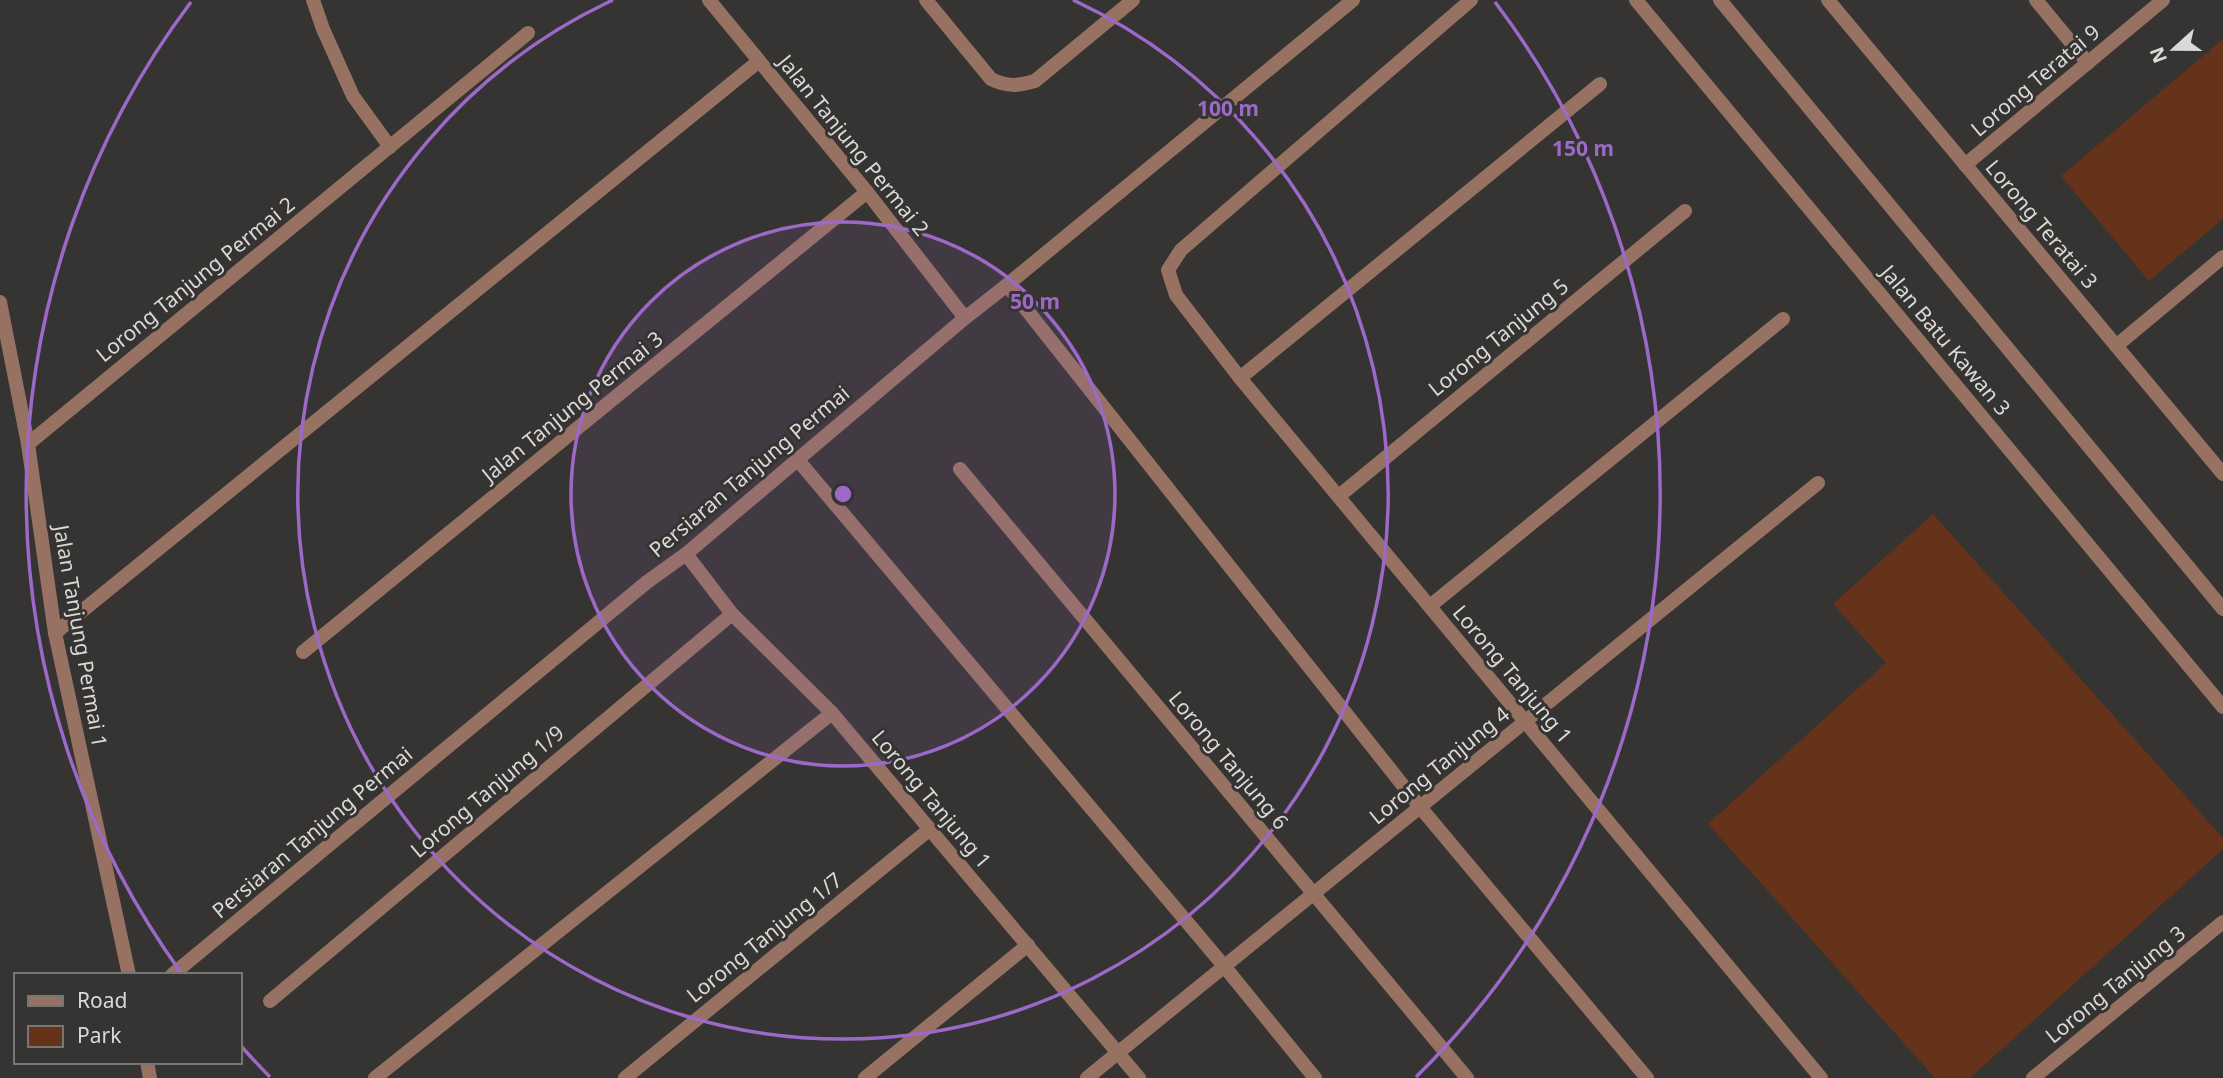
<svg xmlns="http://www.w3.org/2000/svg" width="2223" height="1078" viewBox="0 0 2223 1078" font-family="'Noto Sans',sans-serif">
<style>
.green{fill:#65321a}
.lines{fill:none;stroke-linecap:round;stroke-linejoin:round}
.service{stroke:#977161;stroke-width:14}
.minor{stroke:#977161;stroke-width:14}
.ring{fill:none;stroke:#9c69c8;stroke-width:3.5}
.labels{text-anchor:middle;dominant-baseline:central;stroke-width:6;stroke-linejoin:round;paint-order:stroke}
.street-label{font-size:21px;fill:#dad9d8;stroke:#363432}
.centre{fill:#9c69c8;stroke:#363432;stroke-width:3.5}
.ring-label{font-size:21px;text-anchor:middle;font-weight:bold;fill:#9c69c8;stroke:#363432;stroke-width:6;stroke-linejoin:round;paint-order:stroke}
</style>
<rect width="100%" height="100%" fill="#363432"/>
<g class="green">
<path d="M2223,39V219L2149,281L2061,176Z"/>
<path d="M1933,514L2223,838V849L1970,1078H1935L1708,824L1886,663L1833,604Z"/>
</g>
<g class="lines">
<g class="service">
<path d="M926,0L991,79C1007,87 1018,86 1035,81L1133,0"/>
<path d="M2036,0L2088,63"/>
<path d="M1007,285L1420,807L1647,1078"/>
<path d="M1240,378L1600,84"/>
<path d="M797,459L1224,966L1315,1078"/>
<path d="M1430,606L1783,319"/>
<path d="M55,633L759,61"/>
<path d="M375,1078L832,713"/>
<path d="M865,1078L1028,945"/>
</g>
<g class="minor">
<path d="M313,0L323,29L353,96L390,147"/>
<path d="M709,0L867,192L965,318"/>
<path d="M1471,0L1181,250L1168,270L1176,295L1240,378L1821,1078"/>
<path d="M1636,0L2223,707"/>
<path d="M1720,0L2223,609"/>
<path d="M1828,0L2223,474"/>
<path d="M1965,165L2163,0"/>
<path d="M0,302L28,444L55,633L129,975"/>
<path d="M2116,346L2223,257"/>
<path d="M28,444L528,33"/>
<path d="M960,469L1467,1078"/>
<path d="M1339,496L1685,211"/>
<path d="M686,554L732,614L832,713L1139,1078"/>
<path d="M303,652L867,192"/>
<path d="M172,975L647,582L686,554L965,318L1007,285L1353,0"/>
<path d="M270,1001L732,614"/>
<path d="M147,1062L150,1078"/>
<path d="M625,1078L930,829"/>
<path d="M1087,1078L1818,483"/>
<path d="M2033,1078L2223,922"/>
</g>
</g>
<circle cx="843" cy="494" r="272" fill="#9c69c8" fill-opacity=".12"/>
<g class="ring">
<circle cx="843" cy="494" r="272"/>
<path d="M1073 0A545 545 0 1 1 613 0"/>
<path d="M270 1077A817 817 0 0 1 241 1046M182 974A817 817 0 0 1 191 2M1495 2A817 817 0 0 1 1416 1077"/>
</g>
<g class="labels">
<g class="street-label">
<text transform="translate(2035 80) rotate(-40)">Lorong Teratai 9</text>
<text transform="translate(854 145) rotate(51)">Jalan Tanjung Permai 2</text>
<text transform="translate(2042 224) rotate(50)">Lorong Teratai 3</text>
<text transform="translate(195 279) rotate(-39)">Lorong Tanjung Permai 2</text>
<text transform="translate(1498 337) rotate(-39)">Lorong Tanjung 5</text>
<text transform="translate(1946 340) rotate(50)">Jalan Batu Kawan 3</text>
<text transform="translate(572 406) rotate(-39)">Jalan Tanjung Permai 3</text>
<text transform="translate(749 471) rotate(-40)">Persiaran Tanjung Permai</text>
<text transform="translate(81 636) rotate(80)">Jalan Tanjung Permai 1</text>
<text transform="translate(1513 674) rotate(50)">Lorong Tanjung 1</text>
<text transform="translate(1229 760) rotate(50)">Lorong Tanjung 6</text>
<text transform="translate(1439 765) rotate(-39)">Lorong Tanjung 4</text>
<text transform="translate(487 791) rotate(-40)">Lorong Tanjung 1/9</text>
<text transform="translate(932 799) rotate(50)">Lorong Tanjung 1</text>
<text transform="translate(312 832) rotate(-40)">Persiaran Tanjung Permai</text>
<text transform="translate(764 937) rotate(-39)">Lorong Tanjung 1/7</text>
<text transform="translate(2115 984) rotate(-39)">Lorong Tanjung 3</text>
</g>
</g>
<circle cx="843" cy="494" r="10" class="centre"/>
<g class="ring-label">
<text x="1228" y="116">100 m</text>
<text x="1583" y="156">150 m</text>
<text x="1035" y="309">50 m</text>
</g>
<rect x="14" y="973" width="228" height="91" fill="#363432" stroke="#787674" stroke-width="2"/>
<rect x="28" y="996" width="35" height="10" fill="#977161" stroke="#787674" stroke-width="2"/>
<text x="77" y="1008" font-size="21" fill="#dad9d8">Road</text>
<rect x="28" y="1026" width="35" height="21" fill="#65321a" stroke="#787674" stroke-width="2"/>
<text x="77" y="1043" font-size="21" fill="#dad9d8">Park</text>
<g transform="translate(2174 49) rotate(249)" stroke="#363432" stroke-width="5" paint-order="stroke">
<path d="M0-5L12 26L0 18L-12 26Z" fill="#dad9d8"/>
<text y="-10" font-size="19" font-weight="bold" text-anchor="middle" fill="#dad9d8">N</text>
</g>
</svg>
